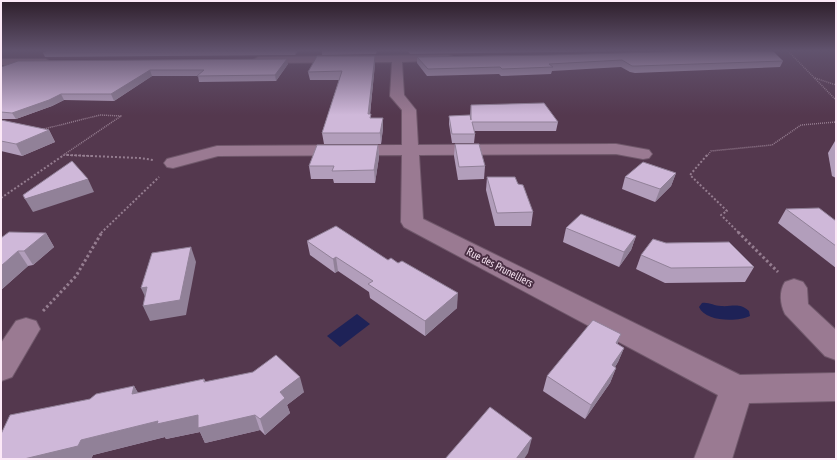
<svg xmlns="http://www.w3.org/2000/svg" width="837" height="460" viewBox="0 0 837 460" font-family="'PT Sans Narrow',sans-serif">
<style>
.water{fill:#1e2257}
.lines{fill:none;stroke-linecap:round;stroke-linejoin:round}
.street-casing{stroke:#70586b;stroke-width:2}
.path-far2{stroke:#957d90;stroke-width:1.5;stroke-dasharray:1 1;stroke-linecap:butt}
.path-far1{stroke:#957d90;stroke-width:2;stroke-dasharray:2 2;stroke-linecap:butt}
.path{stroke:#957d90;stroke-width:3;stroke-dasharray:2.5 2.5;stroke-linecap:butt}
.street{fill:#9a7a92;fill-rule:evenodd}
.wall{fill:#b29ebb}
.shaded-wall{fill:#918198}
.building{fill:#cfb8d9;stroke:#918198}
.labels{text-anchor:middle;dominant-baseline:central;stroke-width:4;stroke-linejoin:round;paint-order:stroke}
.street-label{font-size:11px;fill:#fce9f7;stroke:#492e43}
</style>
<rect width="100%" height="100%" fill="#54384e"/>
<g class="water">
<path d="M702,303C709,302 714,306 721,306C732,307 739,302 749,311L750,316C738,322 705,322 699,307Z"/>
<path d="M357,314L370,324L340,347L327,336Z"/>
</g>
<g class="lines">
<g class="street-casing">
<g id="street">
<path d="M448,55L452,56L453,58L452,60L402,62L404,95L416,110L418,145L616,144L649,150L652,154L649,158L643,159L616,154L419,155L423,219L740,375L836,373V401L749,403L732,459H694L718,395L404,227L401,222L402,155L218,156L173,168L167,167L164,163L167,159L217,146L402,145V110L390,96L392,62L258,63L253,60L258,57Z"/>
<path d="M1,59H46L51,62L46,65H1Z"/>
<path d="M794,279L803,282L807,288L808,304L836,330V360L825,356L785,314C780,304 779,291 785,282Z"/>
<path d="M26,318L36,321L40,329L12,377L1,381V343L16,321Z"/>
</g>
</g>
<g class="path-far2">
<path d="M788,51L836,100"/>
<path d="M815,78L836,85"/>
<path d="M40,130L100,115L121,116L62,156"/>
<path d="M64,155L92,156"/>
<path d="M707,156L711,151L772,145L801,125L836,122"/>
</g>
<g class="path-far1">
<path d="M67,155L140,158L153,160"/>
<path d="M707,155L690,175L727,211L721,215L739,233"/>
<path d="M1,198L64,155"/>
<path d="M101,233L159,177"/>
</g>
<g class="path">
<path d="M738,232L778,272"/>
<path d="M43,311L76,276L102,232"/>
</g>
<use href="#street" class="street"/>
</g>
<g class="wall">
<path d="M298,51L295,55L45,57L43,53Z"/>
<path d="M322,51H377L376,54L322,55Z"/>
<path d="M408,51H610L549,52L410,54Z"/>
<path d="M550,55L783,61L780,67L635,73L630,72L621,67L552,71L551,74L501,76L499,74L427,76L417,63V57Z"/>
<path d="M375,56V64L370,114L371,118L383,128L381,144H324L322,133L339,80H310L308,72Z"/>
<path d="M288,64L276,81L199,82L198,76H152L114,101L64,100L52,106L16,119H1V67Z"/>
<path d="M471,105L558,122L556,131H474L475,134L474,143H452L449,124V116L470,117Z"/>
<path d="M1,120L49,130L55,142L22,156L1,151Z"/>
<path d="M835,141L836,142V178L832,176L828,153Z"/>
<path d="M455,144L485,166L484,179L458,180L454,156Z"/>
<path d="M378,145L379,157L375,183H334L333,179H311L309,166Z"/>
<path d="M676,173L671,186L655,202L622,189L625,177Z"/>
<path d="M487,177L518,184L533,212L531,226H495L486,190Z"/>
<path d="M786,209L836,221V268L778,223Z"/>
<path d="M566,228L636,236L631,250L619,267L563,242Z"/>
<path d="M9,232L46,233L54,247L33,265L28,266L1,290Z"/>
<path d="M307,241L457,308L425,336L370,298L369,292L338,271L335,273L310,255Z"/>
<path d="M666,243L754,267L745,282L665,283L636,269L641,255Z"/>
<path d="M621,334L617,344L624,348L618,362L615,367L616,368L610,383L585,419L543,391L547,376Z"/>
<path d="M204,379L206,382L304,392L287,405L290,413L265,435L260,430L205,443L200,432L166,439L165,437L93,455L91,459H1L90,399L134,386L138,393Z"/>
</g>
<g class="shaded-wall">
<path d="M295,51H298L295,55Z"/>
<path d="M375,56V64L369,124L368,114Z"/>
<path d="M287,59L288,64L276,81L275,75Z"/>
<path d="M150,70L152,76L114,101L111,94Z"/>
<path d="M61,94L64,100L52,106L16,119L12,113Z"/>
<path d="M383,118V128L381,144L380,133Z"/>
<path d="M49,130L55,142L22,156L16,144Z"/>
<path d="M378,145L379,157L375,183L374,170Z"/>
<path d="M676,173L671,186L655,202L660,189Z"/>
<path d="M88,179L94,192L33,212L25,199Z"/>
<path d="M46,233L54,247L33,265L24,251Z"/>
<path d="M636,236L631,250L619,267L624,252Z"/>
<path d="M191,247L196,262L186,315L150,321L143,306Z"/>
<path d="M18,251L28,266L1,290V266Z"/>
<path d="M336,257L338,271L335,273L333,259Z"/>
<path d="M147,287L148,303L141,288Z"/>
<path d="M458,293L457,308L425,336V321Z"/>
<path d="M621,334L616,349V343Z"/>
<path d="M624,348L618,362L607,380L612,365Z"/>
<path d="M616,368L610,383L585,419L591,405Z"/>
<path d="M300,377L304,392L287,405L290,413L265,435L260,419L280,392Z"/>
<path d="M134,386L143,401L132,394Z"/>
<path d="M198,415H255L260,430L205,443L200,432L166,439L165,437L93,455L91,459H24L81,440L158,421Z"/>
<path d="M532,438L528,453L524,459H516Z"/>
</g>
<g class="building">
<path d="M48,51H268L43,53Z"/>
<path d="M688,51H773L783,61L637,66H632L622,60L549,64L553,67L502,69L500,67L428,69L417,57L550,55Z"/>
<path d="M317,56H375L368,114H371L370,118H383L380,133H322L342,71L308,72Z"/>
<path d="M287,59L275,75L197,76L204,70H150L111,94H61L49,100L12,113L1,112V67L18,61Z"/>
<path d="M544,103L558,122H472L475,134H452L449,116L470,115L471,120V105Z"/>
<path d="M1,120L49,130L16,144L1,141Z"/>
<path d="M455,144H479L485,166L459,167Z"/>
<path d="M317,145H378L374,170L332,171L334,166H309Z"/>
<path d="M72,161L88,179L25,199L23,195Z"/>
<path d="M643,162L676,173L660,189L625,177Z"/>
<path d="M487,177H515L518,184L523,185L533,212L497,213Z"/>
<path d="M819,208L836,221V246L786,209Z"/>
<path d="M581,214L636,236L624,252L566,228Z"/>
<path d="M336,226L388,260L391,258L398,263L402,261L458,293L425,321L368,284L373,281L336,257L333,259L307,241Z"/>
<path d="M9,232L46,233L24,251H18L1,266V238Z"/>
<path d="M653,239L666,243L729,242L754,267L671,268L641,255Z"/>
<path d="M191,247L180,300L143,306L147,287L141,288L152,253Z"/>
<path d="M593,320L621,334L616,343L624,348L612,365L616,368L591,405L547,376Z"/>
<path d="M276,355L300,377L280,392L285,398L260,419L255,415L198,428V415L157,424L158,421L81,440L78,446L24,459H1V434L10,415L90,399L96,394L134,386L132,394L204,379V382L253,372Z"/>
<path d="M490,407L532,438L516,459H445Z"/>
</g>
<linearGradient id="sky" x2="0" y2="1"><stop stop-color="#2e1f2b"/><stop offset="0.44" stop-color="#61536e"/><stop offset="1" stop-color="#61536e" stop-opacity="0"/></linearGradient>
<rect width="837" height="115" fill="url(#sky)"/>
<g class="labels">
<g class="street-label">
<text transform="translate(500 267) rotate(27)">Rue des Prunelliers</text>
</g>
</g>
<rect width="837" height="460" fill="none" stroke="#fce9f7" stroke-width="4"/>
</svg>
